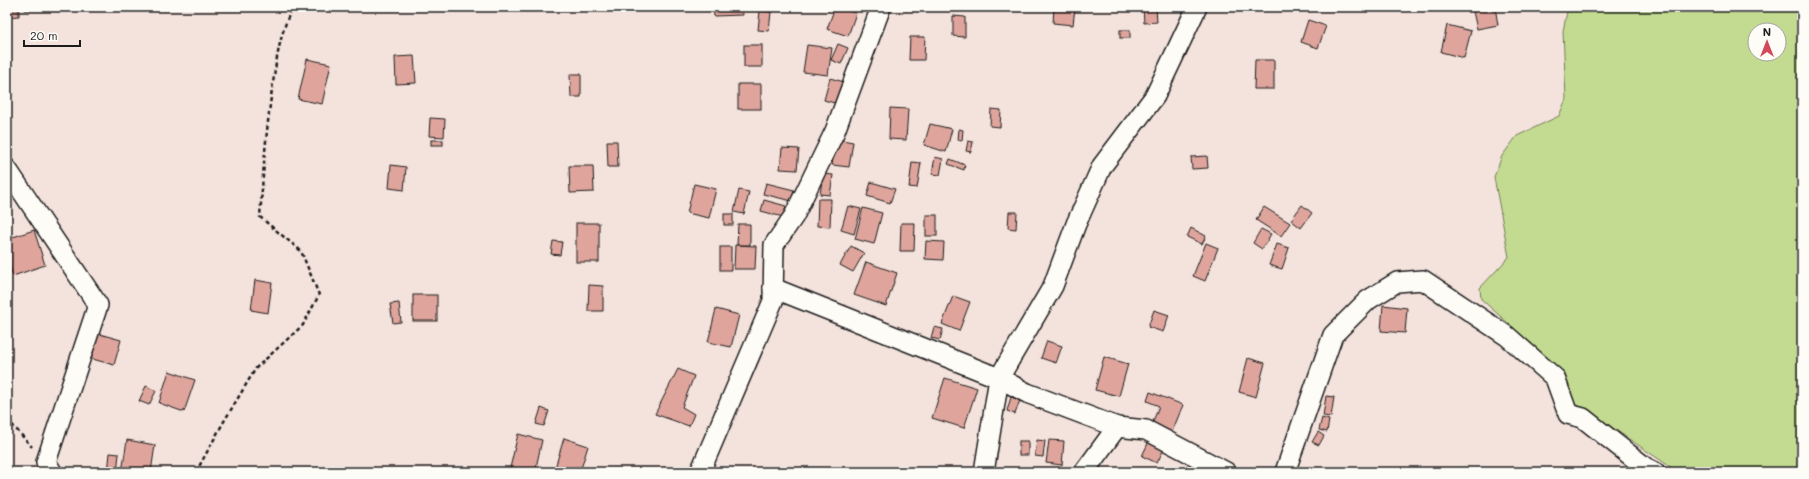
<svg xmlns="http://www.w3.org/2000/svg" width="1809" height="479" viewBox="0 0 1809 479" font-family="Mali,sans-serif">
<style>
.green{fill:#c3db91;stroke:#707c56;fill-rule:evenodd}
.building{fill:#dfa59c;stroke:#1c1c1c}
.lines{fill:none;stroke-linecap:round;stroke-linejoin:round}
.minor-casing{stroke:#1c1c1c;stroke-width:22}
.path{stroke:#1c1c1c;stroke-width:2.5;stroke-dasharray:4 3;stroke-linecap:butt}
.minor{stroke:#fdfcf7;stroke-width:19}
</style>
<rect width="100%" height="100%" fill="#f4e2dc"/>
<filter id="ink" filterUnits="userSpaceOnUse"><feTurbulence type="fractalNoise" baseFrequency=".025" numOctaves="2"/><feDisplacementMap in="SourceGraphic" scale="8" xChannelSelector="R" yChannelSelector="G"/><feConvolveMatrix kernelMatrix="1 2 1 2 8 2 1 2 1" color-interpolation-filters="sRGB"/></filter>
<g filter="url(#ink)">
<path class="green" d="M1568,7H1802V472H1678L1604,422L1576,407L1565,374L1481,299L1480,288L1509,257L1494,177L1502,156L1517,136L1559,116L1566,99L1563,31ZM1755,30H1779V54H1755Z"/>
<g class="building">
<rect x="25" y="7" width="5" height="3"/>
<path d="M107,7H124L108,9Z"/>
<path d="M713,7H742L743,15L714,16Z"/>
<path d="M835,7L856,13L848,36L827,29Z"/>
<path d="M853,7H864L862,11Z"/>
<path d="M1054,7H1075L1073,25L1053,23Z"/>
<path d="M1143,7H1156L1157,22L1144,23Z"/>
<path d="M1472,7H1495L1498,25L1477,29Z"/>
<path d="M19,8V16L7,17V9Z"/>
<path d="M760,11L771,12L769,31L758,30Z"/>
<path d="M953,16L965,17V37L953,36Z"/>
<path d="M1308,20L1326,26L1318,48L1301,42Z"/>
<path d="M1447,25L1471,31L1464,58L1441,52Z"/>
<rect x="1120" y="30" width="10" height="8"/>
<path d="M910,37H925L924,60H909Z"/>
<path d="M838,44L848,48L841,64L831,60Z"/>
<rect x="744" y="45" width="18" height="22"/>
<path d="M807,45L832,48L828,75L803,72Z"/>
<path d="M414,56L416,83L396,84L395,57Z"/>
<path d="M307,59L331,64L322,104L298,99Z"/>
<path d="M1255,60H1274V89H1254Z"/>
<path d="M570,74H581V97H571Z"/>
<path d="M830,78L844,82L838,104L824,100Z"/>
<rect x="738" y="84" width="23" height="25"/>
<path d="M890,108L908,109L906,140L889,139Z"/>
<path d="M991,109L1001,110L1000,127L990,126Z"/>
<path d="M430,118L445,119L444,137L429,136Z"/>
<path d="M930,124L952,129L946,152L924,145Z"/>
<path d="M959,129L963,130L962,140H958Z"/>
<path d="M836,139L853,142L849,167L832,165Z"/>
<rect x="431" y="140" width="12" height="5"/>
<path d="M607,141H617L618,167H608Z"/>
<path d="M968,141L973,142L971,152L966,151Z"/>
<path d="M782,148L799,149L797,170L780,169Z"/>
<path d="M1207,156L1208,168L1192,169L1191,157Z"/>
<path d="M935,157L943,159L940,175L932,174Z"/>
<path d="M950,159L965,165L964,170L948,164Z"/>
<path d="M912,162L921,163L917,188L909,187Z"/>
<path d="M391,165L406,167L404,190L389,188Z"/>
<path d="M569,166H593L594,192L570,193Z"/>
<path d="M823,174L833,175L830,195L820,194Z"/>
<path d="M871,182L895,189L890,203L867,196Z"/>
<path d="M766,183L794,190L792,201L763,194Z"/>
<path d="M694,184L716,189L709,218L687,213Z"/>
<path d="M739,190L749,192L744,214L734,212Z"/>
<path d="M818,199H831L830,227L817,226Z"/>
<path d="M764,200L786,206L783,217L761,211Z"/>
<path d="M1302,205L1312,213L1301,228L1291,220Z"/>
<path d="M848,206L861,209L854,234L841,230Z"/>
<path d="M1264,207L1290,223L1281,236L1256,220Z"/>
<path d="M863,208L882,213L874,244L855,239Z"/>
<path d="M1009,212H1017L1016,229L1008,228Z"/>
<rect x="724" y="214" width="9" height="11"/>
<rect x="926" y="215" width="11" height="21"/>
<rect x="576" y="223" width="23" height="39"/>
<path d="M901,223H915L914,251H900Z"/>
<path d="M738,224H750V245H737Z"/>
<path d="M1191,228L1206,236L1202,244L1187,237Z"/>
<path d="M1261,229L1271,234L1262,249L1253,243Z"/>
<path d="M34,230L45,265L13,276L7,258V239Z"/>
<path d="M553,241L562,242L560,255L551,254Z"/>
<path d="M926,241L944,242L943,260L925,259Z"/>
<path d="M1206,243L1218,248L1205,281L1193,276Z"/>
<path d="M1277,244L1289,248L1282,269L1269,265Z"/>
<path d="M735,245L756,246L755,269H734Z"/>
<path d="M851,246L864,253L853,272L840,265Z"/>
<rect x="720" y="247" width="11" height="23"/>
<path d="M866,262L897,273L886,306L854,295Z"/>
<path d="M255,280L272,283L268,313L251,310Z"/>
<path d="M589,285L603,286V311H588Z"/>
<rect x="413" y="295" width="24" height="26"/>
<path d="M953,296L970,302L959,331L942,324Z"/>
<path d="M399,303L401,322L393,323L390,304Z"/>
<path d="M1383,305L1407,308L1405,333L1381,331Z"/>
<path d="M716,309L739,315L731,347L708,342Z"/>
<path d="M1154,310L1169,315L1163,332L1148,327Z"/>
<path d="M934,327L943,329L940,340L931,338Z"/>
<path d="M96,333L121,340L114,365L89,358Z"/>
<path d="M1047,341L1062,346L1056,363L1041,358Z"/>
<path d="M1104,357L1128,364L1119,396L1095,390Z"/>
<path d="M1248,358L1265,363L1256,397L1239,392Z"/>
<path d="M678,369L694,376L682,407L694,414L689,426L655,414Z"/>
<path d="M169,371L195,380L184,412L159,403Z"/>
<path d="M945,378L977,388L964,428L932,418Z"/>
<path d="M146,386L156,391L149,405L139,401Z"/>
<path d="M1150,392L1183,405L1172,432L1152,424L1159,406L1147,401Z"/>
<path d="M1326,396L1334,397L1331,417L1323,416Z"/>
<path d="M1011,397L1020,400L1015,414L1007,411Z"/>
<path d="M541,408L549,411L544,426L536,424Z"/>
<path d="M1322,418L1329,420L1327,432L1319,430Z"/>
<path d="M1318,432L1324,436L1319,445L1312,442Z"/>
<path d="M518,434L542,440L535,472L510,468Z"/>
<path d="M1151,437L1166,445L1157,463L1142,456Z"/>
<path d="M564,438L588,446L580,472H567L555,468Z"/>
<path d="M127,440L155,445L151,472H122Z"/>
<path d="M1037,440L1045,441L1043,457L1035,456Z"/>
<path d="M1049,440L1064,441L1062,465L1046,463Z"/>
<rect x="1019" y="441" width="9" height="14"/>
<path d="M110,453L119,454L117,472H108Z"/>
</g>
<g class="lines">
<g class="minor-casing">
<g id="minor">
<path d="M7,169L98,305L46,462L52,472"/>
<path d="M773,288L999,378L1027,393L1117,427L1146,430L1226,472"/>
<path d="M700,472L773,301L774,245L794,216L835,131L881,7"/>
<path d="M984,472L999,378L1053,286L1076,224L1102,166L1155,96L1197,7"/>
<path d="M1084,472L1117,427"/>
<path d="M1285,472L1333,335L1368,300L1397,282L1423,280L1507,336L1555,378L1568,414L1583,418L1645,467L1655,472"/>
</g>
</g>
<g class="path">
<path d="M7,419L32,447"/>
<path d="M196,472L223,423L256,368L303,325L319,295L301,251L260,217C263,174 266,132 272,90C276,62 280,31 293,7"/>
</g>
<use href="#minor" class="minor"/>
</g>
</g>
<rect width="1809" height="479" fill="none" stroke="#fdfcf7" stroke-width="24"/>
<rect x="12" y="12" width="1785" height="455" fill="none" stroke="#1c1c1c" stroke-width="1.5" filter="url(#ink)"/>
<g transform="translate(1767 42)"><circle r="19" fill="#fdfcf7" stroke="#a3a29f"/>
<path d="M0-3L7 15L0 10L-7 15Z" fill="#d1495b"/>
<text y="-6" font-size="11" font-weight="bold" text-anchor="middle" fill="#1c1c1c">N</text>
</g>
<path d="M24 40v6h56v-6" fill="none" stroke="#1c1c1c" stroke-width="2"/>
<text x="30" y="40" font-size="12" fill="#1c1c1c" stroke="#fdfcf7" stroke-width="3" paint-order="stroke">20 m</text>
</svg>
